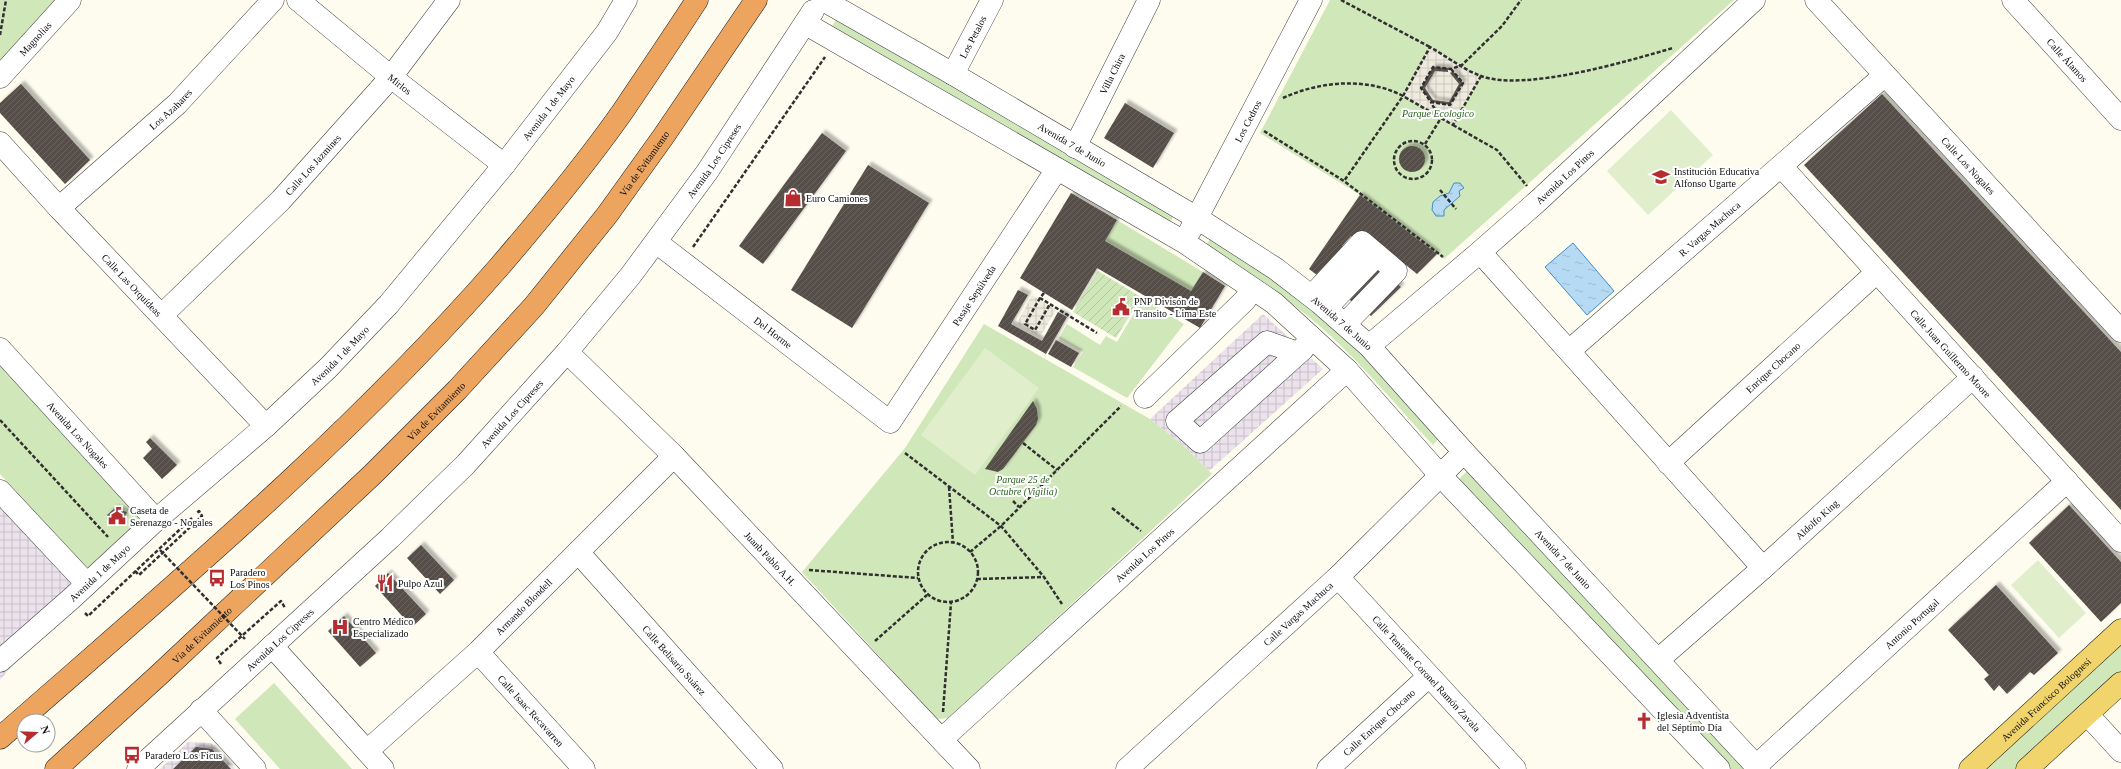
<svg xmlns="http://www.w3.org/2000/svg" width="2121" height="769" viewBox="0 0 2121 769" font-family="Georgia,serif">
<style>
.industrial{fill:url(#industrial-grid)}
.grass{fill:#d0e7ba}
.garden{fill:url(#garden-furrows)}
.pitch{fill:#e1eecc}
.plaza{fill:url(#plaza-grid)}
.water{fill:url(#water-ripples);stroke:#418cc6}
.building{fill:url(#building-hatch);filter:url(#shadow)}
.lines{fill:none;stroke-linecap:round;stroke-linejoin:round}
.minor-casing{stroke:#414141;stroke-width:23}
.major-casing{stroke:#1f1f1f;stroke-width:23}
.highway-casing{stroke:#1f1f1f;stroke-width:23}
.path{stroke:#303030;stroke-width:2.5;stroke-dasharray:4 2;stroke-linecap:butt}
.minor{stroke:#fff;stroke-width:22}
.major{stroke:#f1d56c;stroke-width:22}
.highway{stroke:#eca45f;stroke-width:22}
.path-bridge{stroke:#303030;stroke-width:2.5;stroke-dasharray:4 2;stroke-linecap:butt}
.labels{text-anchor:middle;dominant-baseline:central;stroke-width:4;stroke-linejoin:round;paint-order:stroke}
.street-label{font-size:10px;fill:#0e0e0e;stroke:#fff}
.park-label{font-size:10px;font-style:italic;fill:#2c6221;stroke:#fff}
.poi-label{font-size:10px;fill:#0e0e0e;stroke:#fff;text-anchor:start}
</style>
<defs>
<pattern id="industrial-grid" width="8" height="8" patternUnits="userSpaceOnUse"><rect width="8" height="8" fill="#ebe2ec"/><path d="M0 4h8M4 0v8" fill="none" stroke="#c8c1c9"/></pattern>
<pattern id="garden-furrows" width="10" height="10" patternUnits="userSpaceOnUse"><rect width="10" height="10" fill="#d0e7ba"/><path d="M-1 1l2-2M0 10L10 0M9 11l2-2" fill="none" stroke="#b1c59f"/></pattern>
<pattern id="plaza-grid" width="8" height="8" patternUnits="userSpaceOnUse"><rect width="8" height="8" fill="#eeeade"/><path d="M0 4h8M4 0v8" fill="none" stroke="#cbc8bd"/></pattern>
<pattern id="water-ripples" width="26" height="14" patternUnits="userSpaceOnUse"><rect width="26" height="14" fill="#b6daf3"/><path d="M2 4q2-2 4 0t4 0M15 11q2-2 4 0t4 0" fill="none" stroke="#9bbacf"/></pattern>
<pattern id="building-hatch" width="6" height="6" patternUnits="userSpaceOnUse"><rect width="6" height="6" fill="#564f4a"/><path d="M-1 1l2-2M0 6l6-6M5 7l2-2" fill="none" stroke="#696460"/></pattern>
<filter id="shadow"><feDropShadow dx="3.5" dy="-3.5" stdDeviation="1" flood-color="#0004"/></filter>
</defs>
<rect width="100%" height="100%" fill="#fefcef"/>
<g class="industrial">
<path d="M1263,314L1323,369L1209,471L1185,447L1150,419Z"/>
<path d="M0,495L83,584L0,680Z"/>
<path d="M188,742L211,743L235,769H160Z"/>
</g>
<g class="grass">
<path d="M0,0H59L0,62Z"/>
<path d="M1330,0H1734L1444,259L1360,195L1260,133Z"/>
<path d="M837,18L1175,213L1169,225L829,31Z"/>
<path d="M1117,220L1203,272L1191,291L1105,241Z"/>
<path d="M1212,236L1240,255L1355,344L1441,436L1433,445C1391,400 1352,351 1304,313C1273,288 1239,268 1205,247Z"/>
<path d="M1143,298L1184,324L1127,398L1073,367L1083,352L1059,338L1067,324L1100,345L1106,336L1117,342Z"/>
<path d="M984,324L1150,419L1185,447L1212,474L949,718L937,719L802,572L905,448Z"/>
<path d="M0,358L146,518L88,569L0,474Z"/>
<path d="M1466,472H1470L1749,769H1729L1460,483V478Z"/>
<path d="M2121,643V672L2016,769H1984Z"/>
<path d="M274,683L352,769H280L235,719Z"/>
</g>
<path class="garden" d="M1098,271L1141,297L1116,338L1073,312Z"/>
<g class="pitch">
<path d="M1671,110L1713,155L1648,215L1607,171Z"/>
<path d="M985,348L1039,388L975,475L921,435Z"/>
<path d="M2038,560L2086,613L2059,638L2011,585Z"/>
</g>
<g class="plaza">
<path d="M1430,47L1481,76L1453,125L1403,96Z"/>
<path d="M1032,295L1056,310L1040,337L1017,323Z"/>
</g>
<g class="water">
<path d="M1454,183H1460L1464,188L1459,191L1460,196L1444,210V216H1436L1432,210L1433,202L1440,196L1449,193Z"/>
<path d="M1573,243L1614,291L1587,315L1545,267Z"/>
</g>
<g class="building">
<path d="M1433,67L1448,68V72L1435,71L1425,88L1433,100L1449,102L1459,84L1450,73L1453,71L1463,83L1450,105L1431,102L1421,88Z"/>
<path d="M21,84L90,160L65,184L0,113V103Z"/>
<path d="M1882,94L2121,352V510L1804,165Z"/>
<path d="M1125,103L1174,133L1153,168L1104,138Z"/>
<path d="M822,133L846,151L763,264L739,246Z"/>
<circle cx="1412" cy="159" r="13"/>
<path d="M868,165L929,203L852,328L791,290Z"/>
<path d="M1071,193L1117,220L1105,241L1191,291L1203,272L1225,286L1200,328L1097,268L1072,310L1020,278Z"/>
<path d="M1360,195L1437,254L1417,274L1365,232L1358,241L1351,236L1342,246L1372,271L1377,265L1401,287L1371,316L1309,269Z"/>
<path d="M1018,290L1028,295L1011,324L1042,341L1058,312L1067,317L1046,354L998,326Z"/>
<path d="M1056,340L1079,353L1071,367L1048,354Z"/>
<path d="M1033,401L1037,409L1038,419L1036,425L1003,469L998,472L985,469Z"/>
<path d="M150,438L177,465L162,479L143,458L152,449L146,442Z"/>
<path d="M2069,505L2121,562V603L2101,622L2029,543Z"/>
<path d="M115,508L127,512L123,520L115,525H112L107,515Z"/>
<path d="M421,545L454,580L440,594L407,558Z"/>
<path d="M388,573L426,614L412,627L375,586Z"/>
<path d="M1996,585L2058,653L2034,675L2030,672L2007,694L1999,685L1994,691L1984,679L1989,675L1948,630Z"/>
<path d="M344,616L376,653L360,667L328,631Z"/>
<path d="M196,747L212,749L231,769H173Z"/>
</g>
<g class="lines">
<g class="minor-casing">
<g id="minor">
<path id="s1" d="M298,0L391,77L504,165"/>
<path id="s2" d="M823,0L953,74L1197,218L1276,269L1320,303L1369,346L1464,452L1759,769"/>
<path id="s3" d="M1816,0L2121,331"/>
<path id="s4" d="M2013,0L2121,119"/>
<path d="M806,24L1184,242L1274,303L1347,370L1440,475L1719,769"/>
<path id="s5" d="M953,74L992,0"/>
<path id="s6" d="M0,77L70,0"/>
<path id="s7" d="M0,143L59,208L266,426"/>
<path id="s8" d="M1075,147L1149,0"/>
<path id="s9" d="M1781,166L2121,541"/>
<path id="s10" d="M59,208L177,104L273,0"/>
<path id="s11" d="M1190,231L1311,0"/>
<path id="s12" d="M656,242L890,422L1057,169"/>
<path d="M1480,252L1763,568"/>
<path d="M1312,296L1362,242L1396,271L1345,324"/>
<path d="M1326,308L1377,255"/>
<path id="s13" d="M162,315L281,200L391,77L449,0"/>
<path id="s14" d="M1369,346L1480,252L1539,200L1754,0"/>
<path id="s15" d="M0,349L156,520"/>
<path id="s16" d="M1569,351L1885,75"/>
<path id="s17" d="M567,352L674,456L969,769"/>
<path d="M1298,353L1267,342L1177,421L1200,442L1303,349L1311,337"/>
<path d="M1145,397L1245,300L1253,289"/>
<path id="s18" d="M1668,463L1877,272"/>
<path d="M0,491L87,584"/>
<path id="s19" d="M578,552L772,769"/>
<path id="s20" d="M1338,577L1515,769"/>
<path d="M272,646L383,769"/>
<path id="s21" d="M478,652L584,769"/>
<path id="s22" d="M1658,660L1763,568L1973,377"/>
<path id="s23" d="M0,661L72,598L156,520L266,426L328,368L389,304L504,165L607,32L626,0"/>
<path d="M201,710L255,769"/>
<path d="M2087,714L2121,751"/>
<path id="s24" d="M942,739L1347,370"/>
<path id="s25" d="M367,751L478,652L674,456"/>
<path id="s26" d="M1756,766L2067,481"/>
<path id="s27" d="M138,769L390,538L466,464L567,352L631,275L707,172L813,11"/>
<path id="s28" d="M1127,769L1338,577L1464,452"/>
<path id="s29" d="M1328,769L1429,676"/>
</g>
</g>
<g class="major-casing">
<g id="major">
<path id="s30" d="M1970,769L2121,630"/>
<path d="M2027,769L2121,683"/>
</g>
</g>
<g class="highway-casing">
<g id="highway">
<path d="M0,738C172,587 348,440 499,267C542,217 585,165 623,111C648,74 673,37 697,0"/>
<path id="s31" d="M56,769L161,673L373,474L457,390L534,306L607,215L663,137L756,0"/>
</g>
</g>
<g class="path">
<path d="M1341,0L1430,47"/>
<path d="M0,35L6,0"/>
<path d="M1451,69L1463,83L1450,105L1431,102L1421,88L1433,67L1451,69L1462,65L1502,26L1521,0"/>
<path d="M1481,76L1453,125L1403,96L1430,47C1446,56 1464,70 1481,76C1525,92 1628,61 1673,48"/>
<path d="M1283,98C1320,81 1367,77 1403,96L1344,181"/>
<path d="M1453,125L1497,150L1527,186"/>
<path d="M1264,131L1344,181L1443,257"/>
<circle cx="1413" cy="160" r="19"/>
<path d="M1425,144L1441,118L1431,103"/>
<path d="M1440,190L1456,209"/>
<path d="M693,247L825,57"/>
<path d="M1044,293L1040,298L1097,333"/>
<path d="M1040,298L1025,324L1035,330L1050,304"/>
<path d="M0,420L108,537"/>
<path d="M1023,443L1057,470"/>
<path d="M905,453L1001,526L1044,577L1062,604"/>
<path d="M949,487L953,543"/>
<path d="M1013,501L1019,507"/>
<path d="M1112,508L1141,531"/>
<circle cx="948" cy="572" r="30"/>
<path d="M970,552L1001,526L1121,406"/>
<path d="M809,570L918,578"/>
<path d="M135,571L139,575L202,516L199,511L197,513"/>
<path d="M977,579L1044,577"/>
<path d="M85,613L88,616L192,518"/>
<path d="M875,641L927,595"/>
<path d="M221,664L217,658L281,601L285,608"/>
<path d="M943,712L951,603"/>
</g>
<use href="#minor" class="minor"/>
<use href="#major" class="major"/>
<use href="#highway" class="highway"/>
<path class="path-bridge" d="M160,550L245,639"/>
</g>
<defs>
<g id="school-bare" transform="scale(1.38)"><path d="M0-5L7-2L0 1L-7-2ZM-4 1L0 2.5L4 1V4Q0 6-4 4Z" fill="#b62d2f" stroke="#fff" stroke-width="2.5" paint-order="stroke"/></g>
<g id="shop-bare" transform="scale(1.38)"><path d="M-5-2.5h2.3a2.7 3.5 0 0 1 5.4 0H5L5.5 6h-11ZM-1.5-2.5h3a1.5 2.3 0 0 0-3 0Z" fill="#b62d2f" stroke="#fff" stroke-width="2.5" paint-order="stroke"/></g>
<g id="civic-bare" transform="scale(1.38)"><path d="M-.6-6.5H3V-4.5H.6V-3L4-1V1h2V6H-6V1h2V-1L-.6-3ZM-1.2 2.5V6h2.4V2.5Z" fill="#b62d2f" stroke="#fff" stroke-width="2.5" paint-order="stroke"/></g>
<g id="bus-bare" transform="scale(1.38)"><path d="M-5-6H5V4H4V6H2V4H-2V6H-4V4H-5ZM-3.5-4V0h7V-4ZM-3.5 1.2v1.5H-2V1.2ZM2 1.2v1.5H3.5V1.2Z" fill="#b62d2f" stroke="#fff" stroke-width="2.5" paint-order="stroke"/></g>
<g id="restaurant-bare" transform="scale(1.38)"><path d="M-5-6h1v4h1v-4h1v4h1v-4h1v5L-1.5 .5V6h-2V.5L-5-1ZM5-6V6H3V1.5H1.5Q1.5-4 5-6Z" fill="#b62d2f" stroke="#fff" stroke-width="2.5" paint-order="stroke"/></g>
<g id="hospital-bare" transform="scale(1.38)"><path d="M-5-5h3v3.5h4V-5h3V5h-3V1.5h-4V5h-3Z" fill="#b62d2f" stroke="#fff" stroke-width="2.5" paint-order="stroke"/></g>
<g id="church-bare" transform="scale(1.38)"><path d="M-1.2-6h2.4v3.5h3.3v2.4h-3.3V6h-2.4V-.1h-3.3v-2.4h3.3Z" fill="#b62d2f" stroke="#fff" stroke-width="2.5" paint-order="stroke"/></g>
</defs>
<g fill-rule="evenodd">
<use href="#school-bare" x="1661" y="177"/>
<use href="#shop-bare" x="793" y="198"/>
<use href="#civic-bare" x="1121" y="307"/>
<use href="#civic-bare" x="117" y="516"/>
<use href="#bus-bare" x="217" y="578"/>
<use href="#restaurant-bare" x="385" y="583"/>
<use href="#hospital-bare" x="340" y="627"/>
<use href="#church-bare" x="1644" y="721"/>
<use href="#bus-bare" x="132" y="755"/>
</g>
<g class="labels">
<g class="street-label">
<text stroke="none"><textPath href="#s5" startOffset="42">Los Petalos</textPath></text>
<text stroke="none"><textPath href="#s6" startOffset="52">Magnolias</textPath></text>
<text stroke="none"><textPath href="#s4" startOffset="81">Calle Álamos</textPath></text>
<text stroke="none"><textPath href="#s8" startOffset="82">Villa Chira</textPath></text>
<text stroke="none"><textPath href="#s1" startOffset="132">Mirlos</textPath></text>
<text stroke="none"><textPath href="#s23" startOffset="781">Avenida 1 de Mayo</textPath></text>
<text stroke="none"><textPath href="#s10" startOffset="149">Los Azahares</textPath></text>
<text stroke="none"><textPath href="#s11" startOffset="124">Los Cedros</textPath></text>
<text stroke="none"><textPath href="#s2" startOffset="288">Avenida 7 de Junio</textPath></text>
<text stroke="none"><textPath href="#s27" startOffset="840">Avenida Los Cipreses</textPath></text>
<text stroke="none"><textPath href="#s31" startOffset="846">Vía de Evitamiento</textPath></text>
<text stroke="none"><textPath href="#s13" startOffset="213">Calle Los Jazmines</textPath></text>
<text stroke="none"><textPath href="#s3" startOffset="225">Calle Los Nogales</textPath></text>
<text stroke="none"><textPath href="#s14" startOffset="259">Avenida Los Pinos</textPath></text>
<text stroke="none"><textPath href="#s16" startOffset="186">R. Vargas Machuca</textPath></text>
<text stroke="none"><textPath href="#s7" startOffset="194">Calle Las Orquídeas</textPath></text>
<text stroke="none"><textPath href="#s12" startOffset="447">Pasaje Sepúlveda</textPath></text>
<text stroke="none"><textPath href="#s2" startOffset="612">Avenida 7 de Junio</textPath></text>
<text stroke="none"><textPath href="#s12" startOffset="148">Del Horme</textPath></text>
<text stroke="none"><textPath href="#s9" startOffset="253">Calle Juan Guillermo Moore</textPath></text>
<text stroke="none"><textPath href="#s23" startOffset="457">Avenida 1 de Mayo</textPath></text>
<text stroke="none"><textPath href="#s18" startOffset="142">Enrique Chocano</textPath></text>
<text stroke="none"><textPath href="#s31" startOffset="522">Vía de Evitamiento</textPath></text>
<text stroke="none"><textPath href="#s27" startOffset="516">Avenida Los Cipreses</textPath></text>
<text stroke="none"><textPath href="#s15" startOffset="116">Avenida Los Nogales</textPath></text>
<text stroke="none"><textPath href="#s22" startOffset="212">Aldolfo King</textPath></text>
<text stroke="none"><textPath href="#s24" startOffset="274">Avenida Los Pinos</textPath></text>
<text stroke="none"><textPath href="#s17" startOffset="290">Juanb Pablo A.H.</textPath></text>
<text stroke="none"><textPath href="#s2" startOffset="936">Avenida 7 de Junio</textPath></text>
<text stroke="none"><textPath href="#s23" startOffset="133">Avenida 1 de Mayo</textPath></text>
<text stroke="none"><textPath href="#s25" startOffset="213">Armando Blondell</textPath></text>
<text stroke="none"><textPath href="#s28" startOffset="231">Calle Vargas Machuca</textPath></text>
<text stroke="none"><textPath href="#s26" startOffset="211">Antonio Portugal</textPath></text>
<text stroke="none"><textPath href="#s31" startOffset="198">Vía de Evitamiento</textPath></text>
<text stroke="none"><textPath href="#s27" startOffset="192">Avenida Los Cipreses</textPath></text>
<text stroke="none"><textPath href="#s19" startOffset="145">Calle Belisario Suárez</textPath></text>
<text stroke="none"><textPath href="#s20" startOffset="131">Calle Teniente Coronel Ramón Zavala</textPath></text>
<text stroke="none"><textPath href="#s30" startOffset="103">Avenida Francisco Bolognesi</textPath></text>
<text stroke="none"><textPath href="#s21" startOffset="79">Calle Isaac Recavarren</textPath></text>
<text stroke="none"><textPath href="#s29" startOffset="69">Calle Enrique Chocano</textPath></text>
</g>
<g class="park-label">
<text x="1438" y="113">Parque Ecologico</text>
<text x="1023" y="479">Parque 25 de<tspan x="1023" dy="12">Octubre (Vigilia)</tspan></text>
</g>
<g class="poi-label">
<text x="1674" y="171">Institución Educativa<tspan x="1674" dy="12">Alfonso Ugarte</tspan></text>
<text x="806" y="198">Euro Camiones</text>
<text x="1134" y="301">PNP Divisón de<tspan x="1134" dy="12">Transito - Lima Este</tspan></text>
<text x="130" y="510">Caseta de<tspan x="130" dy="12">Serenazgo - Nogales</tspan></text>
<text x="230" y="572">Paradero<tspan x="230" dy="12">Los Pinos</tspan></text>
<text x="398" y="583">Pulpo Azul</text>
<text x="353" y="621">Centro Médico<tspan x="353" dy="12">Especializado</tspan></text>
<text x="1657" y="715">Iglesia Adventista<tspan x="1657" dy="12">del Séptimo Día</tspan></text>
<text x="145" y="755">Paradero Los Ficus</text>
</g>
</g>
<g transform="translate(36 733) rotate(71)"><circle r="19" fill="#ffffff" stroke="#9f9f9f"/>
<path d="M0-3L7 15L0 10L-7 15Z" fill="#b62d2f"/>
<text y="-6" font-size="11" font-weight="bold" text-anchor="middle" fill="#0e0e0e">N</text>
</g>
</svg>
